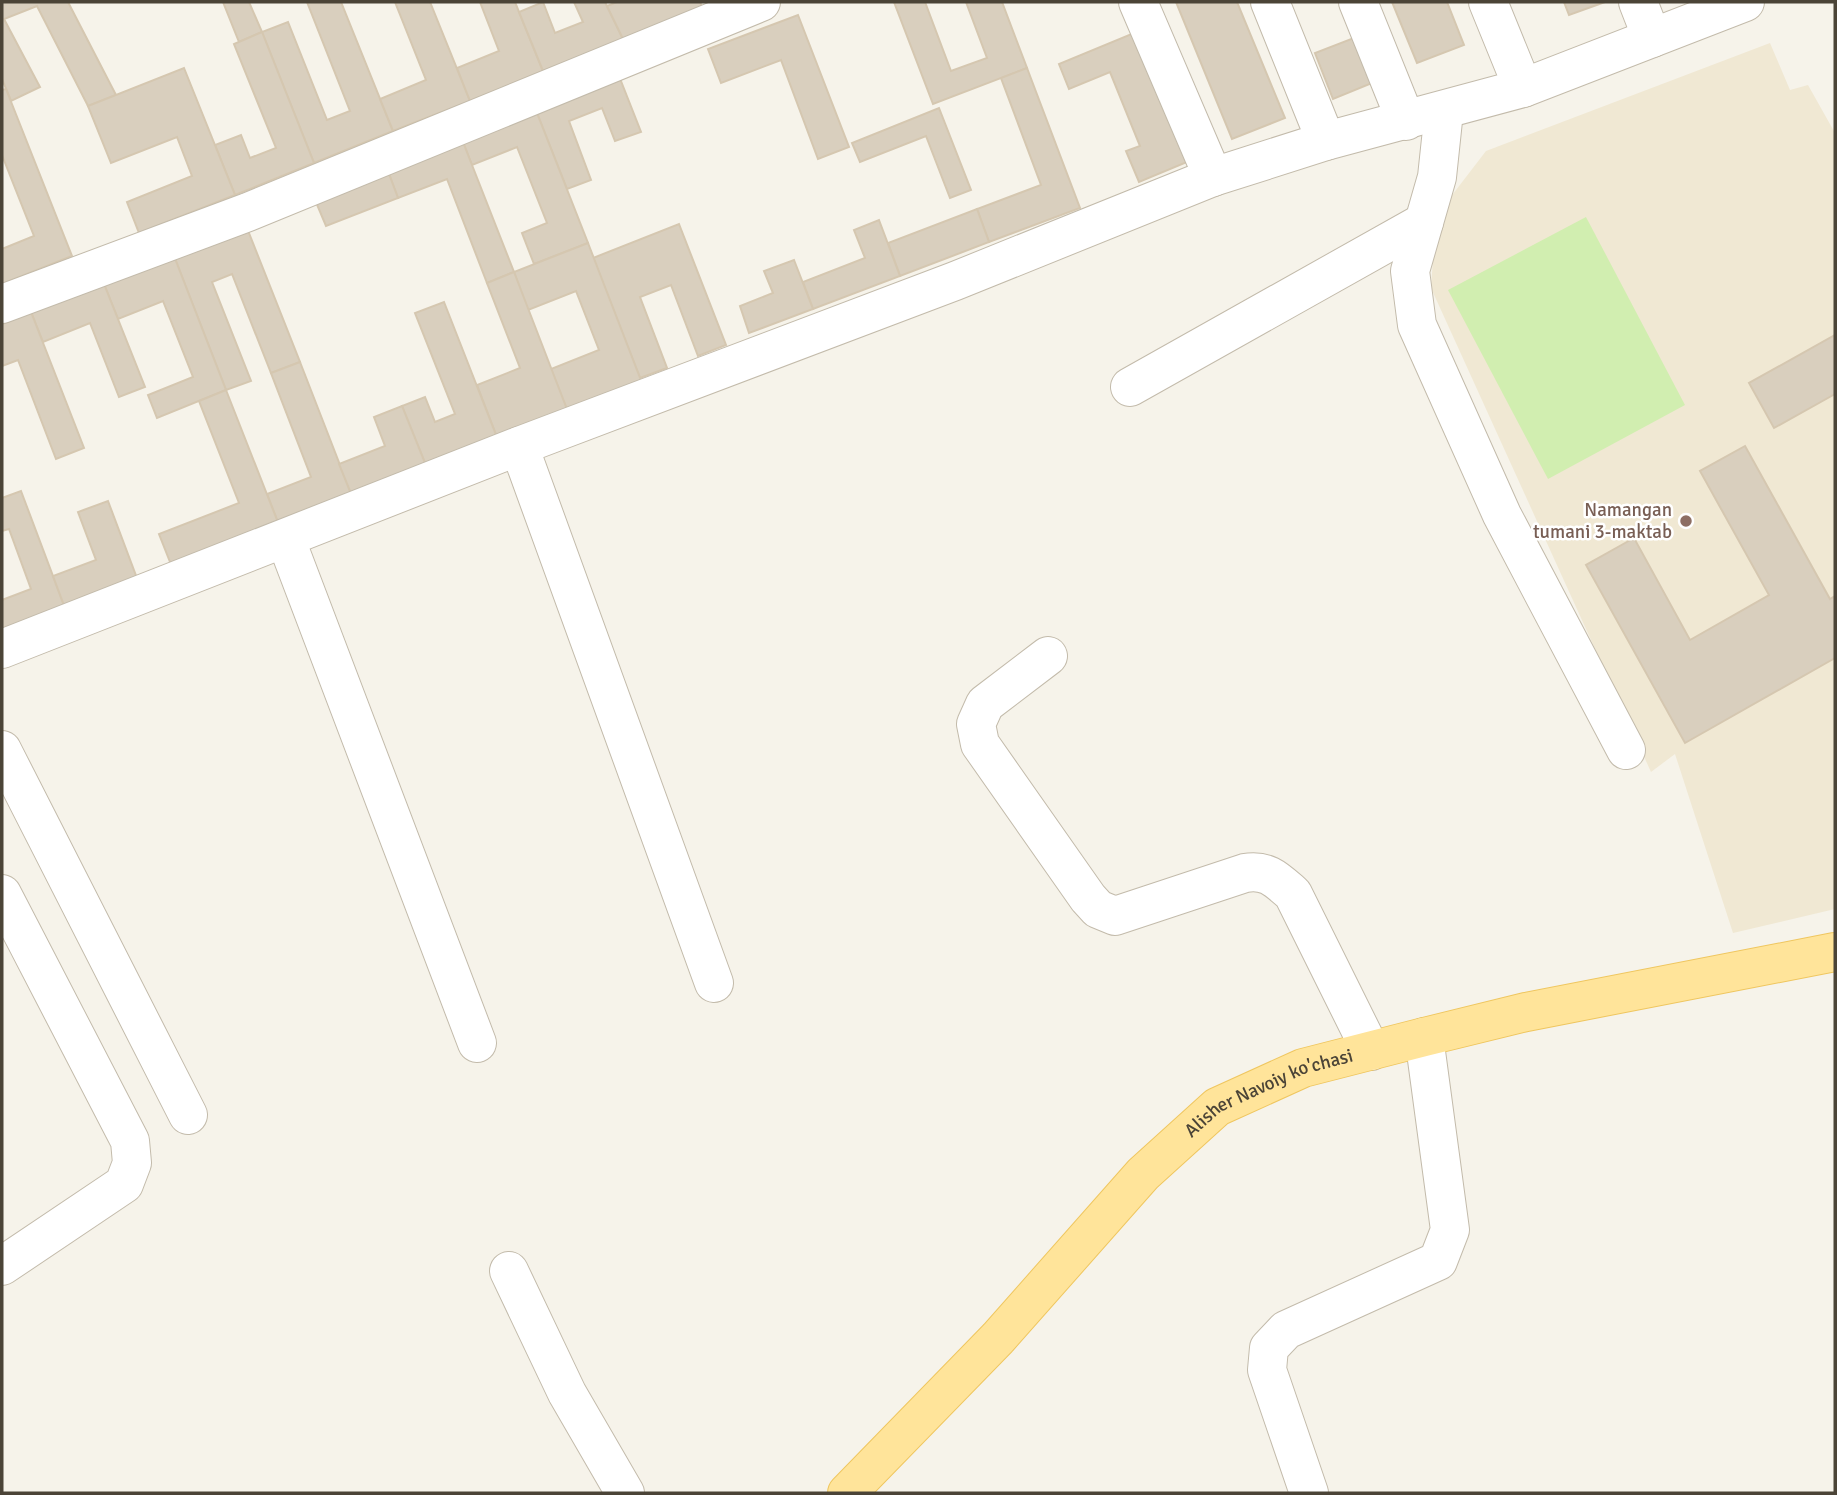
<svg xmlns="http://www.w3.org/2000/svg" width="1837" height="1495" viewBox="0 0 1837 1495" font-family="Signika,sans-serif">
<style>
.education{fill:#f0e8d3}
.green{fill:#d1eeb0}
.building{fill:#d9cfbe;stroke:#d5c7b0;stroke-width:2}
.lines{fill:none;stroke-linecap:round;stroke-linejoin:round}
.minor-casing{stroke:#c3bbab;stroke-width:40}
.major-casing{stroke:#efc65f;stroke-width:40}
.minor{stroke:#fff;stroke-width:38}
.major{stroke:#ffe49a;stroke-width:38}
.education-dot{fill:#8d6e63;stroke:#fff;stroke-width:2.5}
.labels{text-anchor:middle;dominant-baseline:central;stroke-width:5;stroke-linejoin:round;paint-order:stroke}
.education-label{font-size:19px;fill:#785e54;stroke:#fff;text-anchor:end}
.street-label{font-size:19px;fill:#4b4437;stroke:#fff}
</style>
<rect width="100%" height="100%" fill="#f6f3ea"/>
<path class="education" d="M1770,43L1790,90L1808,85L1835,133V909L1733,933L1675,754L1651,772L1431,288L1436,216L1486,151Z"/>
<path class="green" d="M1586,217L1685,405L1548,479L1448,290Z"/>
<g class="building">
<path d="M2,2H68L116,95L88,106L37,6L4,19L40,87L11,101L2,79Z"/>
<path d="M223,2H249L262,32L239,42Z"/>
<path d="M307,2H341L393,131L314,163L262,32L288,22L327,120L350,111Z"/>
<path d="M395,2H430L470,101L393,131L380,99L426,80Z"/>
<path d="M480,2H515L543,71L470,101L457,68L499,51Z"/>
<path d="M543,2L555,33L583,22L574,2H605L623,39L543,71L519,12Z"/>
<path d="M617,2H700L702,7L623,39L607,6Z"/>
<path d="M894,2H925L951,71L987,58L966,2H1002L1027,68L933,104Z"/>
<path d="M1176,2H1237L1285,118L1232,139Z"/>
<path d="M1392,2H1447L1464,45L1417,63Z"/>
<path d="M1564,2H1605L1569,15Z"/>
<path d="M798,15L849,147L818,159L781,60L721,83L708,49Z"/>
<path d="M262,32L314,163L235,195L215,145L241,135L250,158L276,148L234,44Z"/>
<path d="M1134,33L1187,162L1139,182L1126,151L1140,146L1110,72L1069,89L1059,64Z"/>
<path d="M1359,36L1377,81L1333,99L1315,53Z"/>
<path d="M184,68L235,195L139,233L127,202L192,176L177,137L111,163L88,106Z"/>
<path d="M1027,68L1080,208L989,242L977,209L1041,185L1001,78Z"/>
<path d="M619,76L641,132L615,141L602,108L569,121L591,180L567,189L535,108Z"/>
<path d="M6,89L72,256L2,284V249L34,236L2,155V90Z"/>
<path d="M535,108L588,243L534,264L522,233L547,223L517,147L472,165L461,137Z"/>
<path d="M939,108L971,190L950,198L926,136L860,162L852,143Z"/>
<path d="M461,137L514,272L487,283L447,179L398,198L386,166Z"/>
<path d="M386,166L398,198L326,226L313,195Z"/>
<path d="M977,209L989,242L900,276L888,243Z"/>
<path d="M879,220L900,276L813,309L803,282L865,258L854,230Z"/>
<path d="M679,224L726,345L698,356L671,285L640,297L667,368L640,378L593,258Z"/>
<path d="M247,228L300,362L271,373L232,274L212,282L251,381L226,390L174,256Z"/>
<path d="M588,243L642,383L568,412L551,369L599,350L576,291L528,310L514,272Z"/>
<path d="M174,256L226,390L157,418L148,395L193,377L163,301L118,319L104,284Z"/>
<path d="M794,260L813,309L749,333L740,306L773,293L764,271Z"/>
<path d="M514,272L568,412L498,440L477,385L520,368L487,283Z"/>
<path d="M104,284L145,387L119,397L90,323L43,342L31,312Z"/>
<path d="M444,302L498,440L427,468L402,406L425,397L435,422L455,414L415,313Z"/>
<path d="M31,312L84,448L56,459L18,360L2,366V324Z"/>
<path d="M1835,335V394L1774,428L1749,383Z"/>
<path d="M300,362L352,496L279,525L267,494L311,477L271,373Z"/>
<path d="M226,390L279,525L172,567L159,534L239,503L199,401Z"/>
<path d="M402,406L427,468L352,496L339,464L385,446L374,417Z"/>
<path d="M1745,446L1830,599L1835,596V658L1685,743L1586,565L1634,538L1690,640L1769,595L1700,471Z"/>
<path d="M21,491L65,608L2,633V600L31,589L9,529L2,531V498Z"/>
<path d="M108,501L138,581L65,608L53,576L96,560L78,512Z"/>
</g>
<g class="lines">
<g class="minor-casing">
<g id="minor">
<path d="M1138,2L1213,177"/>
<path d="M1270,2L1326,141"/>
<path d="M1358,2L1406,121"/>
<path d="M1488,2L1523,88"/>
<path d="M1638,2L1652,38"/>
<path d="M1444,111L1437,177L1410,271L1417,325L1502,515L1626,750"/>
<path d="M2,304L248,212L761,2"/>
<path d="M1130,387L1424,222"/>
<path d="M519,446L714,983"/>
<path d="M286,540L477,1043"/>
<path d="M2,649L519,446L955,281L1213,177L1326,141L1523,88L1745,2"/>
<path d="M1048,656L985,704L976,724L980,744L1088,898L1098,909L1115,916L1245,873C1267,869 1277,880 1293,894L1371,1051"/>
<path d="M2,750L188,1115"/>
<path d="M2,894L130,1141L132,1163L124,1184L2,1266"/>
<path d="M509,1271L567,1393L625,1493"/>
<path d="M1309,1493L1267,1370L1269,1348L1286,1330L1438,1261L1450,1230L1424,1037"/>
</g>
</g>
<g class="major-casing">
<g id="major">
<path id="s1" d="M847,1493L998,1338L1143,1174L1217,1107L1303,1068L1424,1037L1526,1012L1835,952"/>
</g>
</g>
<use href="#minor" class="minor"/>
<use href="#major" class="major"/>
</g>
<circle class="education-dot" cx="1686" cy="521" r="7"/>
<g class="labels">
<g class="education-label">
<text x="1672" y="510">Namangan<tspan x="1672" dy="22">tumani 3-maktab</tspan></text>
</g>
<g class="street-label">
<text stroke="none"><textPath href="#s1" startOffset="588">Alisher Navoiy ko'chasi</textPath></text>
</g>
</g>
<rect width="1837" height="1495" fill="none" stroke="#4b4437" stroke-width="7"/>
</svg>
